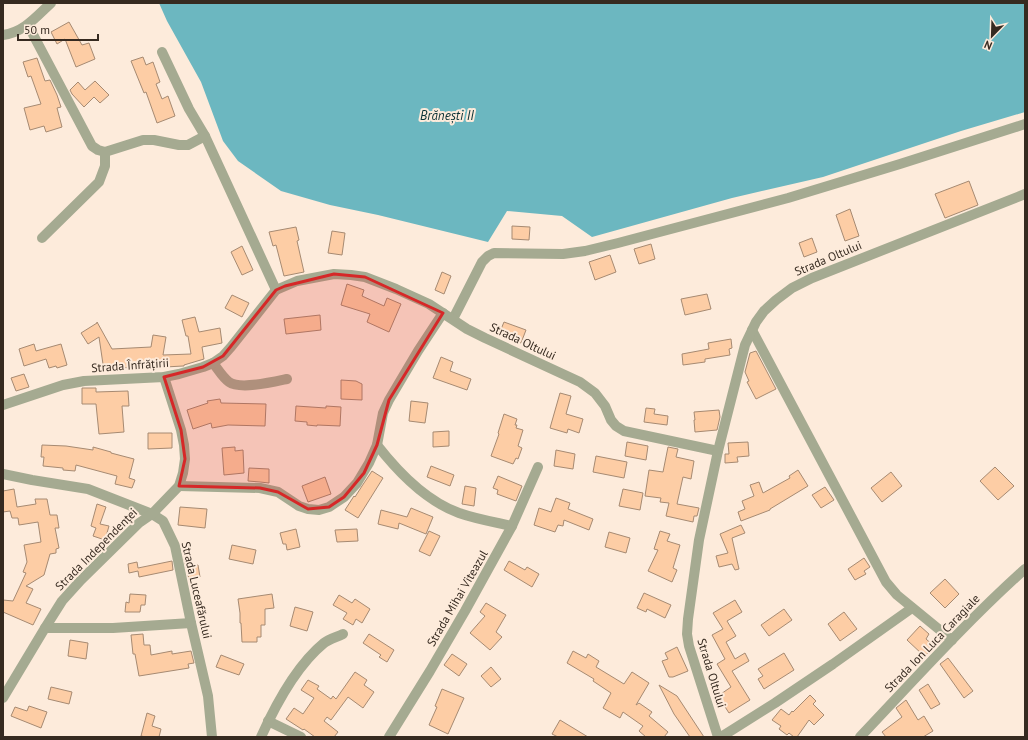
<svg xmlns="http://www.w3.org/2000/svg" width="1028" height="740" viewBox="0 0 1028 740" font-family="'PT Sans',sans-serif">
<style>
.water{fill:#6cb7c0}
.building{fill:#fdcda5;stroke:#a68a72}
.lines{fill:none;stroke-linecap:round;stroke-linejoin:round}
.street{stroke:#a5aa91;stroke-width:10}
.marked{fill:#d62828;fill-opacity:0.2;stroke:#d62828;stroke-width:3;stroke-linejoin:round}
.labels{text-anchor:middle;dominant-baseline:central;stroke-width:4;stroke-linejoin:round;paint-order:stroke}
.street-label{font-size:12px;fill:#362a20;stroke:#fdebdb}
.water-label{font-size:13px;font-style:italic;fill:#0b3236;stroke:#fdebdb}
</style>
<rect width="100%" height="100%" fill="#fdebdb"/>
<path class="water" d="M159,3H1025V112L961,131L823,177L732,198L592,237L562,216L507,211L488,242L378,215L330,205L281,191L238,161L223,141L201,82L167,21Z"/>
<g class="building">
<path d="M69,22L82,45L89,43L95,59L76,67L65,39L57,44L51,32Z"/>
<path d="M143,57L146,65L153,62L160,82L156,84L162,99L168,96L175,116L157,123L146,92L144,93L131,61Z"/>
<path d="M37,58L45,81L50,80L57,95L61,107L57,108L62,127L46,132L44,126L30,130L24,108L41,104L31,76L28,77L23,62Z"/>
<path d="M95,81L109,95L100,103L94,97L84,107L72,94L70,90L78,82L85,90Z"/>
<path d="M969,181L978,205L945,218L935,194Z"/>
<path d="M850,209L859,236L845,241L836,215Z"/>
<path d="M512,226L530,227L529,240L512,239Z"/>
<path d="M296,227L299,240L297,241L304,272L284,276L276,245L273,246L269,232Z"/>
<path d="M332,231L345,233L342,255L328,253Z"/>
<path d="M812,238L817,252L804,257L799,243Z"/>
<path d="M651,244L655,259L639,264L634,249Z"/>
<path d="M242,246L253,270L242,275L231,252Z"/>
<path d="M610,255L616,272L595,280L589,262Z"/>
<path d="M442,272L451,276L444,294L435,290Z"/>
<path d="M347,284L364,290L362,296L384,306L387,298L401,304L389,332L367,322L370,314L341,305Z"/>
<path d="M707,294L711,309L685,315L681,299Z"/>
<path d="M232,295L249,303L242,317L225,308Z"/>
<path d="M320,315L321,330L286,334L284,319Z"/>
<path d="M195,317L199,332L220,328L222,343L202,347L204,359L184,365V366H183L165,367V364L148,361V367L115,368V369L104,371L99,337L88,344L81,333L97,323V322L112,349L151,347L153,335L166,337L163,355L191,354L188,336H186L182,320Z"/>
<path d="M504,322L526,330L521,343L499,334Z"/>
<path d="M731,339L732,348L729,349L730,355L705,359V362L683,365L682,354L709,349L708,343Z"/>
<path d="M34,344L36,351L61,344L67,365L57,368L56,366L49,368L46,359L24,366L19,349Z"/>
<path d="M756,351L776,389L756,399L747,382L749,381L745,372L750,353Z"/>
<path d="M441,357L453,362L450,371L471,379L467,390L433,378Z"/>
<path d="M24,374L29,387L16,391L11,378Z"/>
<path d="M341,380L356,381L362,384V400L341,399Z"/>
<path d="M82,388H96V392L128,391L129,406H122L124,432L99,434L96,404H82Z"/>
<path d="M560,393L571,396L566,414L583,419L579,433L568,429L567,433L550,428Z"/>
<path d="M220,399L221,403L266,404L265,426L228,425L212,428L211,423L193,429L187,410L208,403L207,401Z"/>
<path d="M411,401L428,403L425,423L409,421Z"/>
<path d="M296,406L326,408V406L341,407L340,426L317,425V426L307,425V422L295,421Z"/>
<path d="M646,408L655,409L654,414L668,416L667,425L644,422Z"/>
<path d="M719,410L720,417L717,430L695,432L694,420H695L694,412Z"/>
<path d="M504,414L517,419L515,425H517L516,428L523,430L518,446L522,448L518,459L516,458L513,464L491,456L499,434L498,433Z"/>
<path d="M449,431V446L433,447V432Z"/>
<path d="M148,433H172V448L148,449Z"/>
<path d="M627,442L648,446L646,460L625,456Z"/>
<path d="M748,442L749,456L737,457L738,462L725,463V454H729L728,443Z"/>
<path d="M42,445L66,446L93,450V447L111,452V453L134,459L129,478L135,480L132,488L115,484L117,476L76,465L75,471L63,470V468L43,466L44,457H41Z"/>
<path d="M235,447V451L243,450L244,473L224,475L222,448Z"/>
<path d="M668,447L678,449L676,457L694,461L691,479L683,477L677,504L699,508L697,516H694L693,522L666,516L669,503L660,502L661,498L645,496L649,470L663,472Z"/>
<path d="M556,450L575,454L573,469L554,466Z"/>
<path d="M596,456L627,462L624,478L593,472Z"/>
<path d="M431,466L454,475L450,486L427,477Z"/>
<path d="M995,467L1014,486L998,500L980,481Z"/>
<path d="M249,468L269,469V483L260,482L248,481Z"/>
<path d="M798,470L808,486L770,509V510L741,521L738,512L745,509L742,501L754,496L750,485L759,482L763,493L790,478L789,476Z"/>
<path d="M372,471L383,478L358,518L345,510L354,496L355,497L362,486Z"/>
<path d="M891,472L902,486L882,502L871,488Z"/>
<path d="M498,476L522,486L516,501L497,494L498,490L493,488Z"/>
<path d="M325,477L331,494L308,502L302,486Z"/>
<path d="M465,486L476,488L474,506L462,504Z"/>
<path d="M825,487L834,500L821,508L812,495Z"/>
<path d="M14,489L17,507L36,504L35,499H47L50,515H57L59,528H55L59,548L56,549V553L50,554L44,575L26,586L33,589L26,603L41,609L33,625L3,612V600L13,601L26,573L23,572L27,562L24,545L41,542L38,522L19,525L18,518H12L10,511L3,512V491Z"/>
<path d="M623,489L643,493L640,510L619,506Z"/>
<path d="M556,498L570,503L568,509L593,519L589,530L564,520L563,526L558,525L555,532L534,525L539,508L551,512Z"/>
<path d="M97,504L106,507L100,524L109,526L105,540L93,536L96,528L91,526Z"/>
<path d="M180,507L207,509L205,528L178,525Z"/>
<path d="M411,508L433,517L426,534L399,523L398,529L378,524L381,510L407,517Z"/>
<path d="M741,525L745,533L732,538L739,569L735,570L732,564L719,567L716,556L728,553L720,534Z"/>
<path d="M296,529L300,547L287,550L286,544H283L280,533Z"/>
<path d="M357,529L358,541L337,542L335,530Z"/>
<path d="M429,531L440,536L430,556L419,551Z"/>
<path d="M660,531L670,534L667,541L680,545L673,568L677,570L672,582L648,571L658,550L654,549Z"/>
<path d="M609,532L630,538L626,553L605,547Z"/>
<path d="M232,545L256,550L253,564L229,559Z"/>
<path d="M190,557L191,566L198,565L200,577L189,579L184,559Z"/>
<path d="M864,558L870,567L864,571L866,574L855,580L848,569Z"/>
<path d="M172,561L173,570L139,577L138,571L129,573L128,564L137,562L138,568Z"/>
<path d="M509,561L525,570L527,567L539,574L532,587L504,570Z"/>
<path d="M945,579L959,594L945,608L930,593Z"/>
<path d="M644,593L671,605L665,618L647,609L646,612L637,608Z"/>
<path d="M130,594L146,595L145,605H141L140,612H125L126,602L129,603Z"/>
<path d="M272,594L274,608L265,609V625H261V637H257V642H242L241,623H240V613L238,599Z"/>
<path d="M339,595L352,603L355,599L370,609L362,623L356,619L353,625L343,619L347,613L333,605Z"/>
<path d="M735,600L742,612L727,621L736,636L726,642L735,659L745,653L749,661L732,671L750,700L729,713L718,696L731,687L717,664L725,659L712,635L723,629L713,613Z"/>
<path d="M486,603L506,615L496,632L502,637L490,650L470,633L485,616L480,612Z"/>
<path d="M295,607L313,612L307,631L290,626Z"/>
<path d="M784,609L792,620L769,636L761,625Z"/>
<path d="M844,612L857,629L840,641L828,624Z"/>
<path d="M920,626L929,634L926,639L934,646L926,655H923L907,640Z"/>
<path d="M143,634L144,645H150L151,655L172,651V654L191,651L194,663L188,664L189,668L139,676L135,654H133L131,635Z"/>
<path d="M369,634L394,650L387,662L379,657L381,655L363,643Z"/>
<path d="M70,640L88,643L86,659L68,656Z"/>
<path d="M677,647L688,671L673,677H669L662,661L668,659L665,653Z"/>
<path d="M573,651L586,658L588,654L599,661L596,667L624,684L632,672L649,683L636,705L639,703L652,712L649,716L668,732L664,737H646L639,731L643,726L623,712L620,718L603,708L611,693L593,681L594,679L567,663Z"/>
<path d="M784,653L794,670L764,689L758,679L763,676L758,669Z"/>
<path d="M452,654L467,664L459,676L444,665Z"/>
<path d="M221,655L244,664L239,675L216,667Z"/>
<path d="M948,658L973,691L964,698L940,664Z"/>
<path d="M491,667L501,679L491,687L481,676Z"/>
<path d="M355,672L367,680L364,685L374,692L363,708L348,697L331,720L327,717L324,721L338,732L334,737H315L304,729L303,730L286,719L294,708L303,714L314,698L301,690L308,680L319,686L317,689L331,699L333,696L336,699Z"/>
<path d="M928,684L940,704L931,709L919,690Z"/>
<path d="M659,685L677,696L704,737H690L674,714Z"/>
<path d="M51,687L72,692L69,704L48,699Z"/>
<path d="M442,689L464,698L448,734L429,725L437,707L435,706Z"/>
<path d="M810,695L816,701L813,704L824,715L814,725L809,720L797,737H794L789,733L787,735L779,729L781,726L772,720L781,709L789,715L792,711L793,712Z"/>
<path d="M906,700L918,720L924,716L933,731L923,737H886L882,732L902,717L896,708Z"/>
<path d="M29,706L47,712L41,728L11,716L15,707L27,711Z"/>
<path d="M147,713L155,716L152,726L161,729L159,737H146L141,736Z"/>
<path d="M560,720L588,737H558L552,734Z"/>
</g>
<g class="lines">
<g class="street">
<path d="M28,25L92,146L98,150L105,152L143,140H154L179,145H188L205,136"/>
<path d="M3,35C24,32 36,17 51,3"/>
<path d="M162,52L189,109L205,136L276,290"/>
<path d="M42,238L99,182L105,166V152"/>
<path d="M453,319L482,262L488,256L494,253L563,254L585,251L618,243L788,198L900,164L1025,124"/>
<path d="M752,330L886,582L897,595L952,640"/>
<path d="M213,363C218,369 222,377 229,382C240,390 273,382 287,379"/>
<path d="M3,405L63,385L84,381L164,377L179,374L203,367L213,363L223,356L231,347L276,290L297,281L334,274L351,275L365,277L396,289L429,304L467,329L485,338L580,382L595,393L605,406L611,420L616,426L624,431L718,451"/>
<path d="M377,445C398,472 426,501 459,513C476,519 494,522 512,526"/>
<path d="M3,474L32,480L88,489L152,514L163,521L175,546L191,623L208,696L212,737"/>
<path d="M179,486L260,488L278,492L299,506L308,509L319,510L329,507L344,497L357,483L369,463L377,445L383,413L389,400L418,351L443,313"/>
<path d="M45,628H113L191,623"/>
<path d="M3,698L45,628L62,601L81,580L139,523L152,514L179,486L183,473L185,459L184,445L181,430L164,377"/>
<path d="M268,721L301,737"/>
<path d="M261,737C275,706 297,665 324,643C329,639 337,637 343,634"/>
<path d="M389,737L430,671L465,611L512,526L538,467"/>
<path d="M718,737L689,646L687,634L688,619L699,540L718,451L745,345L756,322L764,311L776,300L792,288L812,278L1025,194"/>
<path d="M721,737L775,703L833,664L912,608"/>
<path d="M860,737C914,680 967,621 1025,569"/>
</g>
</g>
<path class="marked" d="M334,274L365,277L443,313L389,400L377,445L364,473L344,497L329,507L308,509L278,492L260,488L179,486L185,459L181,430L164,377L203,367L223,356L276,290L285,286Z"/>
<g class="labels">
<g class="street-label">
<text transform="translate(828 258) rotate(-23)">Strada Oltului</text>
<text transform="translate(523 341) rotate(25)">Strada Oltului</text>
<text transform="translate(130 365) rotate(-4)">Strada Înfrățirii</text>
<text transform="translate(96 549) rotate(-45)">Strada Independenței</text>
<text transform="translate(197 590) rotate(77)">Strada Luceafărului</text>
<text transform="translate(457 598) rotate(-60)">Strada Mihai Viteazul</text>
<text transform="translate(932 643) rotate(-46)">Strada Ion Luca Caragiale</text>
<text transform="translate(712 673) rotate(73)">Strada Oltului</text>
</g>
<g class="water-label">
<text x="447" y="115">Brănești II</text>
</g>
</g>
<rect width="1028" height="740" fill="none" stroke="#362a20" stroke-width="8"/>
<g transform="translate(992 36) rotate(203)" stroke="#fdebdb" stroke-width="3" paint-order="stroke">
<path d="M0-3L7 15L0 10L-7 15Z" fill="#362a20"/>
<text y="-6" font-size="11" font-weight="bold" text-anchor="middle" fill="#362a20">N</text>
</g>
<path d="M18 34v6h80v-6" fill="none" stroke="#362a20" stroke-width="2"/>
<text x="24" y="34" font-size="12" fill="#362a20" stroke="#fdebdb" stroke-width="3" paint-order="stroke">50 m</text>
</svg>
